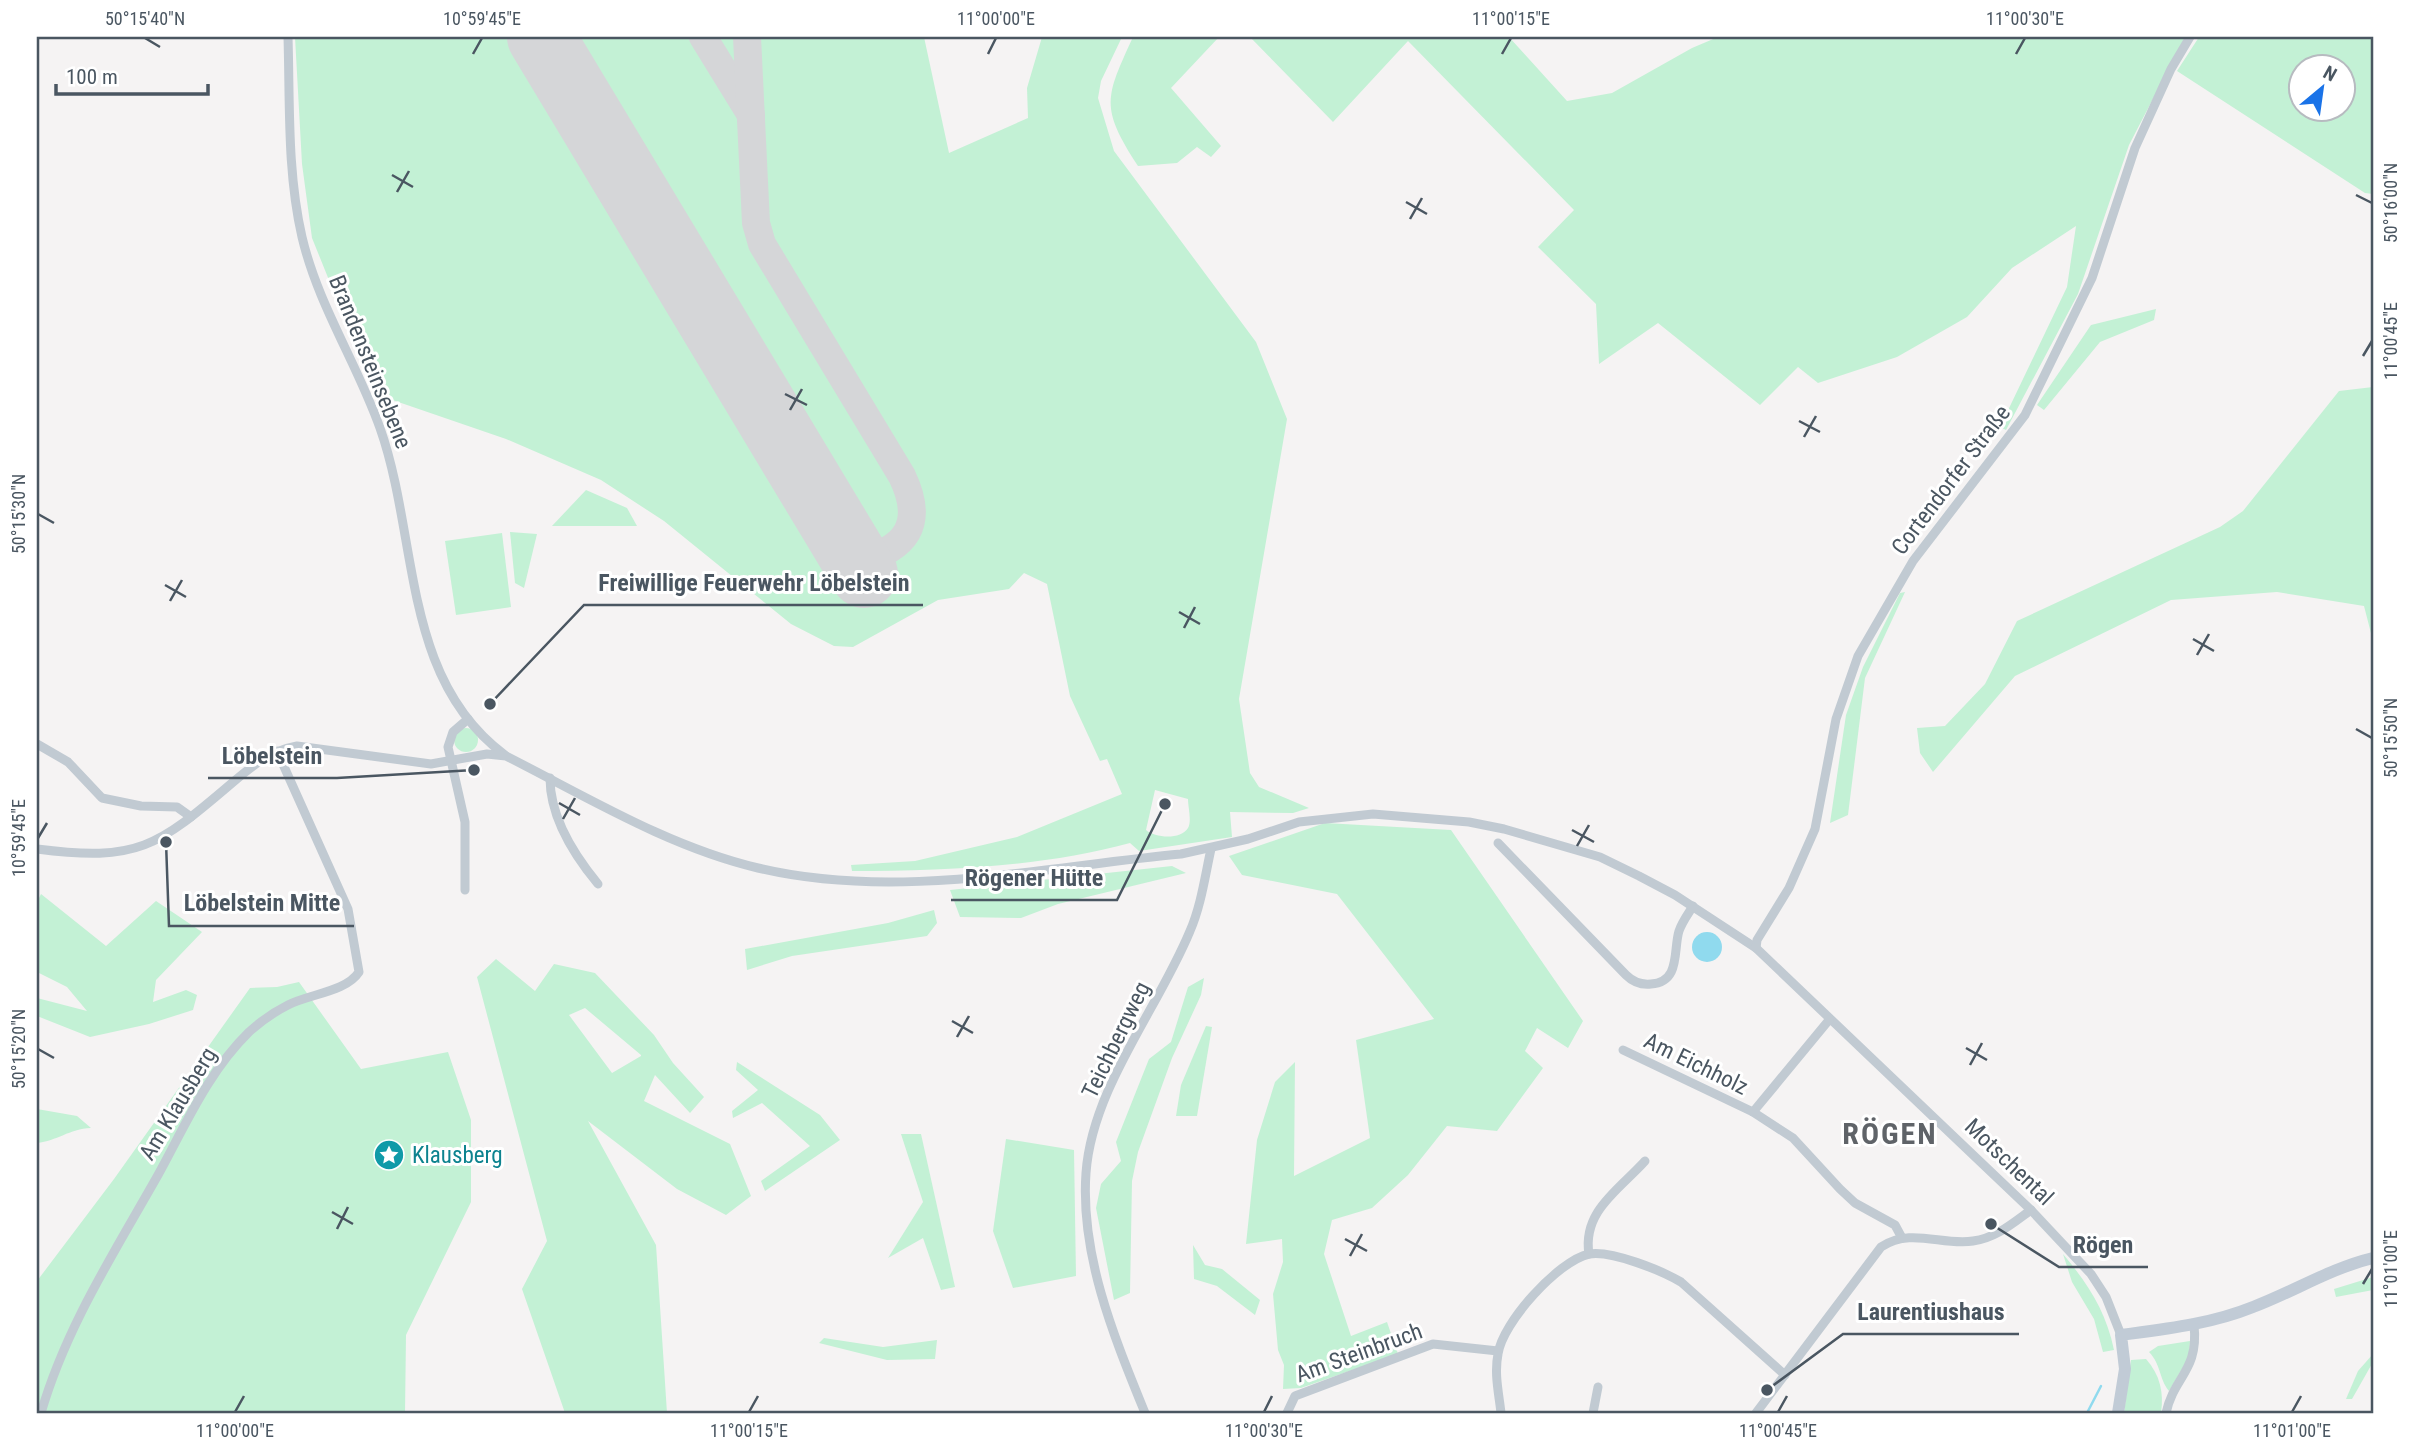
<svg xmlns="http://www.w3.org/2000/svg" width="2410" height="1450" viewBox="0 0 2410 1450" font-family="'Roboto Condensed',sans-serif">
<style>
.green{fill:#c3f1d5;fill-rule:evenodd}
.water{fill:#90daee}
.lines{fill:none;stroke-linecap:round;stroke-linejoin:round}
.stream{stroke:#90daee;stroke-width:2.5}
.taxiway{stroke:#d5d6d8;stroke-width:28}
.runway{stroke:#d5d6d8;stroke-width:68}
.street{stroke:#c1cad2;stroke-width:9}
.secondary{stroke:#c1cbd6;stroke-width:12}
.ticks{fill:none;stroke:#4a5661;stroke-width:2.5}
.labels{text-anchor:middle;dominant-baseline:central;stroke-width:6;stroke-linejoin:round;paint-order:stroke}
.street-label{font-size:23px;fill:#4a5661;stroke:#fff}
.culture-label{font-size:23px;fill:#0d838f;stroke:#fff;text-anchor:start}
.district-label{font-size:30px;font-weight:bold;letter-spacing:2px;fill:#5f6368;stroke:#fff}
.leader{fill:none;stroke:#4a5661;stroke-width:2.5}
.callout-dot{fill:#4a5661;stroke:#fff;stroke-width:2.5}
.callout-label{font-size:24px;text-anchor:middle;font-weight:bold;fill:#4a5661;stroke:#fff;stroke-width:6;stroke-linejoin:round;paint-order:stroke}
.neatline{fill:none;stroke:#4a5661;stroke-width:2.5}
.ticks-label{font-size:18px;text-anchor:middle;fill:#4a5661}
</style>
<rect width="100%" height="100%" fill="#f5f3f3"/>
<g class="green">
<path d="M295,37H924L949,153L1028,118L1027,88L1042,37H1122L1101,81L1098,98L1114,151L1256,342L1287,419L1239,699L1250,773L1259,787L1309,808L1293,813L1230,812L1232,837L1139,851L1130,843C1043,867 942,871 852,871L851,865L915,861L1017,837L1122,794L1107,759L1100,761L1070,696L1047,584L1024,573L1009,589L938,600L853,647L834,646L791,624L664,521L601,480L506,439L375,394L312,238L302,164ZM1155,790L1188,799C1188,807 1192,821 1188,828C1181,840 1155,838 1146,830Z"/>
<path d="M1133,37H1219L1171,88L1221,146L1211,157L1197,147L1177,163L1138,166C1100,107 1105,98 1133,37Z"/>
<path d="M1250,37H1509L1567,101L1612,93L1692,48L1718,37H2185L2129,145L2078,294L2006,430L2000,427L2067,287L2076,226L2012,268L1967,317L1897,357L1818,383L1798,367L1760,405L1658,323L1599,364L1596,304L1538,247L1574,210L1408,41L1333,122Z"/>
<path d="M2199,37H2373V194L2365,193L2177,71ZM2302,66H2344V108H2302Z"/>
<path d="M2156,309L2154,320L2100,342L2044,410L2037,405L2091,325Z"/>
<path d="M2373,387V641L2364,606L2277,592L2171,600L2015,676L1933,772L1920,753L1917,728L1945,726L1985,684L2017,621L2220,527L2243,511L2339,391Z"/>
<path d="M586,490L627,508L637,526H552Z"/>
<path d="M510,532L537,534L524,588L515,583Z"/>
<path d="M502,533L511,607L456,615L445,541Z"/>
<path d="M1905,592L1865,678L1848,815L1830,823L1846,715L1863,667L1900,593Z"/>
<circle cx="466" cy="740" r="12"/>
<path d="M1325,823L1451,830L1583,1021L1568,1048L1537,1028L1525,1051L1543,1068L1497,1131L1447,1126L1408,1175L1372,1208L1332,1220L1324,1254L1351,1336L1387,1322L1398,1354L1301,1388L1283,1389L1284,1365L1278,1350L1273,1294L1283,1262L1282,1239L1246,1244L1257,1140L1275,1082L1295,1062L1294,1176L1370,1138L1356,1040L1434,1019L1337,894L1242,875L1229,856Z"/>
<path d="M1172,866L1186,873L1058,904L1021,918L960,917L950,890Z"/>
<path d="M41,894L106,946L156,901L202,932L156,980L153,1002L186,990L197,995L193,1010L149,1024L90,1037L37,1016V998L87,1011L67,987L37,972V902Z"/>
<path d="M934,910L937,923L927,936L792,956L747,970L745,949L888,923Z"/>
<path d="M496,959L535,991L554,964L595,973L654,1035L673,1063L704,1097L690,1113L655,1075L644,1101L730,1144L751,1196L726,1215L677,1189L588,1121L656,1245L667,1413H565L522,1289L547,1241L477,977ZM585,1008L641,1055V1056L612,1073L569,1015Z"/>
<path d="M1204,978L1201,995L1172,1058L1138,1152L1132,1181L1130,1293L1114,1300L1096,1208L1101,1184L1121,1161L1116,1142L1149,1059L1171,1042L1188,987Z"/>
<path d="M299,982L361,1069L448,1052L471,1120V1202L406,1335L405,1413H37V1281L114,1179L250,988L277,987Z"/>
<path d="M1206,1026L1212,1027L1197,1116H1176L1181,1085Z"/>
<path d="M737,1062L820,1115L840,1140L765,1191L761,1181L810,1146L762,1103L733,1118L732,1111L758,1090L736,1070Z"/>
<path d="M37,1109L77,1116L91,1128C69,1129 57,1141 37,1143Z"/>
<path d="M901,1134H921L955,1287L941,1290L923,1238L888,1258L923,1202Z"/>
<path d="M1006,1139L1074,1150L1076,1276L1013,1288L993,1231Z"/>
<path d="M1193,1245L1205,1265L1222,1269L1260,1300L1255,1315L1217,1286L1194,1279Z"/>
<path d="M2063,1254C2088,1284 2106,1311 2114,1350L2103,1352L2094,1319L2072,1282Z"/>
<path d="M2373,1277V1290L2336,1297L2334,1289Z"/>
<path d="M824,1338L883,1347L937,1340L935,1359L887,1360L819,1343Z"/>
<path d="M2190,1341L2189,1357L2169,1391C2159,1379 2161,1364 2149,1352L2158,1346Z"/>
<path d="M2373,1354V1362L2352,1399H2346L2358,1371Z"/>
<path d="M2146,1359C2160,1375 2164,1392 2161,1413H2124L2131,1360Z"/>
</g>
<circle class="water" cx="1707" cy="947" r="15"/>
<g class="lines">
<path class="stream" d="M2087,1413L2101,1386"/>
<g class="taxiway">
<path d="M703,37L751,115"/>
<path d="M747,37L756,223L762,244L902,476C925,524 907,549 857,562"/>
</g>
<path class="runway" d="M541,37L864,574"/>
<g class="street">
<path d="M288,37C290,103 287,172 302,237C318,305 357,363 380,428C419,538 401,678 505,755"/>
<path d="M37,744L68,762L102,798L141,806L177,807L191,817"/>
<path d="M550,778C550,817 574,855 598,884"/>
<path d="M1498,843L1626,975C1633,982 1641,985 1651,984C1681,982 1673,950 1679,931C1682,922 1688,914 1693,906"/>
<path d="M37,849C138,862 157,847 232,783C252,766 270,751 297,746L431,764L487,754L506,756C587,797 669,847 758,868C896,901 1042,867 1181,854L1248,839L1299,822L1373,814L1469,822L1504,829L1600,857L1639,876L1675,895L1756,948L1949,1132L2031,1210L2091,1274L2106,1297L2121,1335"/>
<path d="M465,890V822L448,747L453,732L468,719"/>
<path d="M1756,948L1757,940L1789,888L1815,829L1836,719L1858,656L1913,561L2025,415L2092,278L2135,148L2171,69L2190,37"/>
<path d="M1829,1020L1753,1112L1793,1138L1840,1189L1855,1203L1895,1225L1902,1238"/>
<path d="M1623,1050L1753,1112"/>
<path d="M1589,1254C1582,1211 1620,1189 1645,1161"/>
<path d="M41,1413C66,1327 114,1253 158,1175C185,1126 208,1072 249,1032C260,1022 274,1012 288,1005C309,994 346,992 359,972L348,909L277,751"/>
<path d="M1145,1413C1115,1339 1080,1256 1086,1173C1092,1088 1158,1009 1190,931C1201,906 1205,876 1211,849"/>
<path d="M1287,1413L1295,1396L1433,1344L1498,1351"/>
<path d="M1501,1413C1499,1394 1494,1374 1498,1354C1502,1323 1558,1261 1589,1254C1612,1250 1662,1271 1681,1282L1785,1375"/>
<path d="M1593,1413L1598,1387"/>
<path d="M1756,1413L1881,1247C1911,1227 1942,1246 1973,1241C1996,1238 2013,1223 2031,1210"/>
<path d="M2166,1413C2174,1376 2199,1371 2194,1325"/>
</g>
<path class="secondary" d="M2118,1413L2125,1369L2121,1335C2166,1329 2211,1324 2253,1307C2293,1292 2331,1268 2373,1258"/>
</g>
<path class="ticks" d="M145,38L160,47M473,54L482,38M988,54L996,38M1502,54L1511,38M2016,54L2025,38M392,175L413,187M397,192L409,171M2356,195L2372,203M1406,202L1427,214M1410,219L1422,198M2363,356L2372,341M785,394L807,405M790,410L802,389M1799,421L1820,432M1804,437L1816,416M38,514L54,523M165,585L186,597M170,601L182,580M1179,612L1200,624M1184,628L1195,607M2193,639L2214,651M2197,655L2209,634M2356,729L2372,738M559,803L580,815M563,819L575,798M1572,830L1594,842M38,838L47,823M1577,846L1589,825M952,1021L973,1033M957,1037L969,1016M1966,1048L1987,1060M38,1049L54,1058M1970,1065L1982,1043M332,1212L353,1224M337,1229L348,1207M1345,1239L1367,1251M1350,1256L1362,1234M2363,1284L2372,1269M235,1412L244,1396M749,1412L758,1396M1264,1412L1272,1396M1778,1412L1787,1396M2292,1412L2301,1396"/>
<defs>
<g id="sight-disc" transform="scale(1.575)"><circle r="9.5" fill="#0f9aa8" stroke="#fff"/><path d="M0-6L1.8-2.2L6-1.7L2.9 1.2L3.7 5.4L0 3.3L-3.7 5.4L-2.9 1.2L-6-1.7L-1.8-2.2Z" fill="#fff"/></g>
</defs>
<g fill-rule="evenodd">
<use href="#sight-disc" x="389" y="1155"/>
</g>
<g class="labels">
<g class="street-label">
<text transform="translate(370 362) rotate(68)">Brandensteinsebene</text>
<text transform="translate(1951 480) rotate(-53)">Cortendorfer Straße</text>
<text transform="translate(1116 1040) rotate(-64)">Teichbergweg</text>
<text transform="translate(1696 1064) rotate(26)">Am Eichholz</text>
<text transform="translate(178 1104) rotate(-59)">Am Klausberg</text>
<text transform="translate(2009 1162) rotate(44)">Motschental</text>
<text transform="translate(1359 1353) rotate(-20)">Am Steinbruch</text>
</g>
<g class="culture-label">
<text x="412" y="1155">Klausberg</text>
</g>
<g class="district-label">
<text x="1890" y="1133">RÖGEN</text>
</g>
</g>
<path class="leader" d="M490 704L584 605H923M474 770L337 778H208M1165 804L1117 900H951M166 842L169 926H354M1991 1224L2059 1267H2148M1767 1390L1843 1334H2019"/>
<g class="callout-dot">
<circle cx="490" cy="704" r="7"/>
<circle cx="474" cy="770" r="7"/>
<circle cx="1165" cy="804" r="7"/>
<circle cx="166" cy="842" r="7"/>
<circle cx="1991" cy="1224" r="7"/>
<circle cx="1767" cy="1390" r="7"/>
</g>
<g class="callout-label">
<text x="754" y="591">Freiwillige Feuerwehr Löbelstein</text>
<text x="272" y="764">Löbelstein</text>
<text x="1034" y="886">Rögener Hütte</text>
<text x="262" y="911">Löbelstein Mitte</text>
<text x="2103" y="1253">Rögen</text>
<text x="1931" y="1320">Laurentiushaus</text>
</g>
<rect width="2410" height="1450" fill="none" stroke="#ffffff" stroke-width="77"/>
<g transform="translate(2322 88) rotate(29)"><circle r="33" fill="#ffffff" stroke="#b7bbc0" stroke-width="2"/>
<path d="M0-5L12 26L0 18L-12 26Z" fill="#1a73e8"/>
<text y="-10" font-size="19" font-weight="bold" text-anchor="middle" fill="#4a5661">N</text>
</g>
<path d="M56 84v10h152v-10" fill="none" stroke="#4a5661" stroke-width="3.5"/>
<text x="66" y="84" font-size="21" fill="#4a5661" stroke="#ffffff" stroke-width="5" paint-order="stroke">100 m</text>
<rect x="38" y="38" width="2334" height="1374" class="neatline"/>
<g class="ticks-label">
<text x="145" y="25">50°15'40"N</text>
<text x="482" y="25">10°59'45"E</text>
<text x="996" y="25">11°00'00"E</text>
<text x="1511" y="25">11°00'15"E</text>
<text x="2025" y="25">11°00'30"E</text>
<text transform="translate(2391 203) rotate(-90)" y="6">50°16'00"N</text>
<text transform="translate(2391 341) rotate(-90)" y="6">11°00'45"E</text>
<text transform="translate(19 514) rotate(-90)" y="6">50°15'30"N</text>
<text transform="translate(2391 738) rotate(-90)" y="6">50°15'50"N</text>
<text transform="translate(19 838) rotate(-90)" y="6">10°59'45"E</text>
<text transform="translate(19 1049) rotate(-90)" y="6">50°15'20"N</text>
<text transform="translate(2391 1269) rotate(-90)" y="6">11°01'00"E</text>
<text x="235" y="1437">11°00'00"E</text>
<text x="749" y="1437">11°00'15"E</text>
<text x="1264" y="1437">11°00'30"E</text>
<text x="1778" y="1437">11°00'45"E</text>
<text x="2292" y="1437">11°01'00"E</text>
</g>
</svg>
